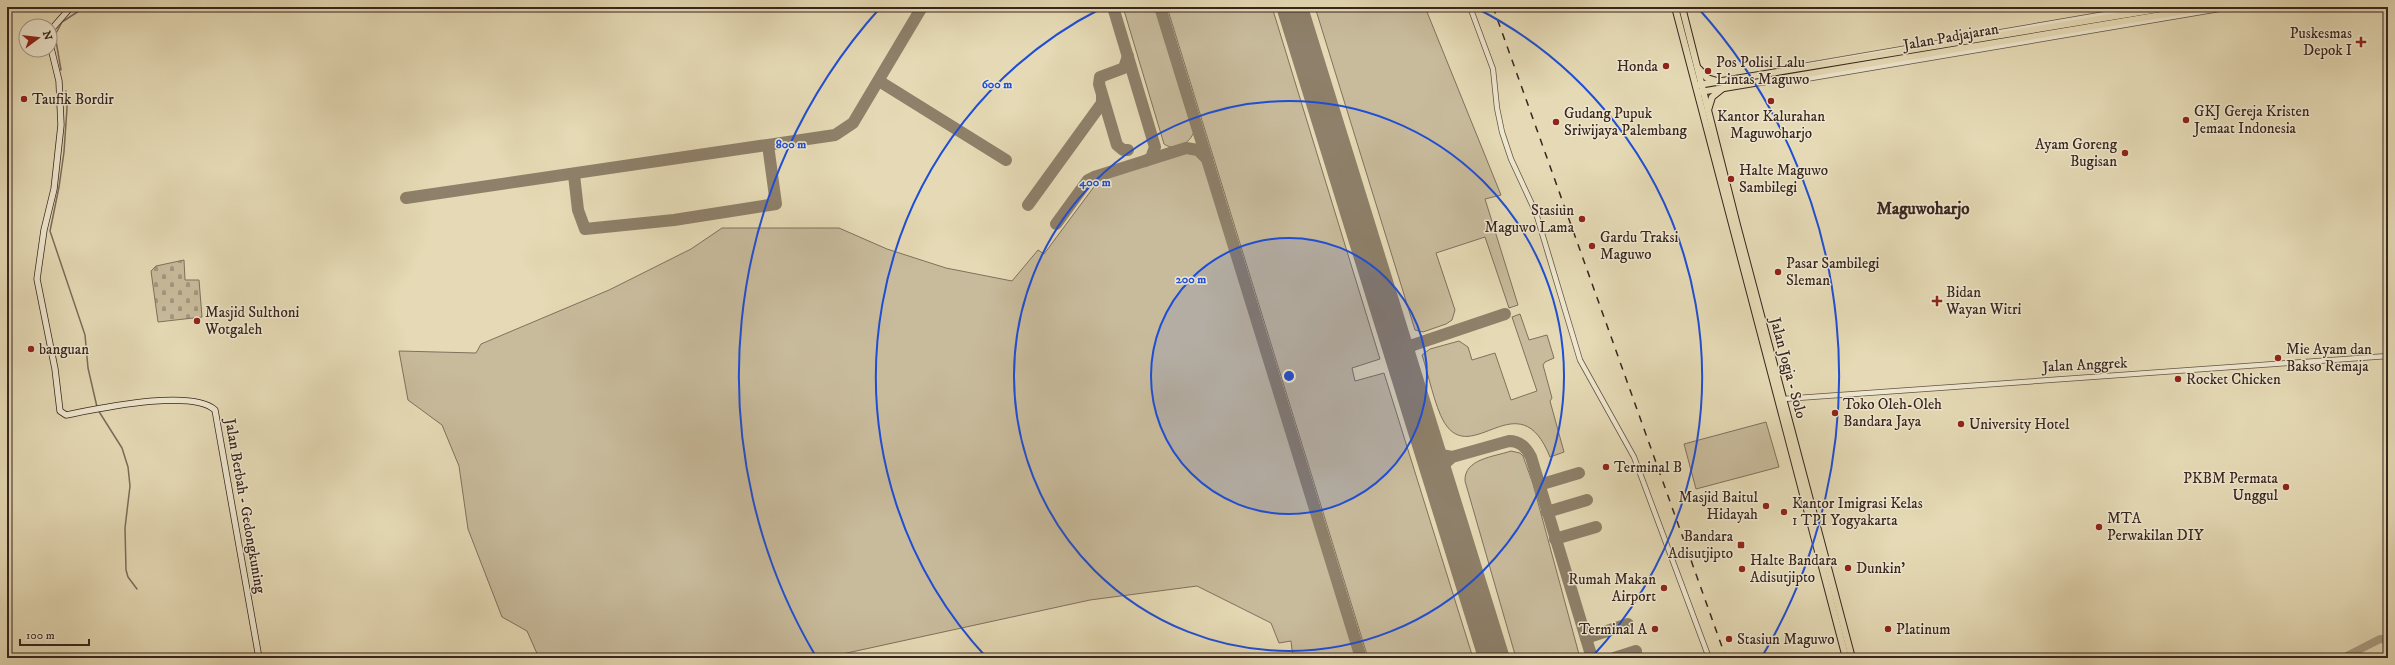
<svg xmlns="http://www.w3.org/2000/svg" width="2395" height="665" viewBox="0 0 2395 665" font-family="'IM FELL DW Pica',serif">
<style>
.green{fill:#c8bb9c;stroke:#80705e}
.cemetery{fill:url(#cemetery-stones);stroke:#80705e}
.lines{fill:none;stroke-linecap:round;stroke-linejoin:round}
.stream{stroke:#7c6c5a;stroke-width:1.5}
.river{stroke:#aa9c82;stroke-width:8}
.taxiway{stroke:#8e806a;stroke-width:12}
.runway{stroke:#8e806a;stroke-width:31}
.tertiary-casing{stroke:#635244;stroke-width:6}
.secondary-casing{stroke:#38251f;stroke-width:7}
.trunk-casing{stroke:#38251f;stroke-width:8}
.tertiary{stroke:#eee7cf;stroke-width:4.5}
.secondary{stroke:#eee7cf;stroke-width:5.5}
.trunk{stroke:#e5dab5;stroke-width:6}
.rail{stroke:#38251f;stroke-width:1.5;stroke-dasharray:7 7;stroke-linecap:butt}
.ring{fill:none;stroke:#1d4ed8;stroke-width:2}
.poi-dot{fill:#8f2418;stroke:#eee7cf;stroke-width:1.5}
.labels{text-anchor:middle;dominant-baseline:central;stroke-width:3;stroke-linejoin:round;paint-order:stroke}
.poi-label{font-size:15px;fill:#38251f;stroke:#eee7cf;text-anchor:start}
.street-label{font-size:15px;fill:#38251f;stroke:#eee7cf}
.quarter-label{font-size:17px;font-weight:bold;fill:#38251f;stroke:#eee7cf}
.centre{fill:#1d4ed8;stroke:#eee7cf;stroke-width:2}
.ring-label{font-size:12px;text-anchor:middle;font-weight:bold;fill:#1d4ed8;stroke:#eee7cf;stroke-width:3;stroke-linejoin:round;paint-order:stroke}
</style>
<defs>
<pattern id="cemetery-stones" width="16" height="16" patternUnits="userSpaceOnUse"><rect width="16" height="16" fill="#c8bb9c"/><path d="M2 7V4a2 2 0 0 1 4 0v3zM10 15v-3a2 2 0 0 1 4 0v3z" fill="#a3987f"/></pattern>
</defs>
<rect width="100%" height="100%" fill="#e5dab5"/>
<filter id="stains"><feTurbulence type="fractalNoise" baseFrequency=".005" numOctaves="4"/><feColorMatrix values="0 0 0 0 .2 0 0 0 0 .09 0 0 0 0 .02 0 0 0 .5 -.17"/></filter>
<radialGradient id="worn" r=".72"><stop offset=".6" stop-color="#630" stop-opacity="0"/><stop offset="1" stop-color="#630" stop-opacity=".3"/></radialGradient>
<g class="green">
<path d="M1123,7H1156L1194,131C1191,143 1175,152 1164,144Z"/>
<path d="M1167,7H1272L1380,359L1352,368L1355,381L1384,373L1473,658H1368Z"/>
<path d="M1315,7H1425L1501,195L1485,199L1518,305L1509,308L1485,237L1436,253L1455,310L1452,320L1446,324L1423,332L1415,330Z"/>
<path d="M1190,152L1201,157L1204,163L1357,658H1293L1291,641L1279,643L1271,623L1197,586L1090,600L824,658H539L527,631L502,617L468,529L459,466L442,425L408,400L399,351L476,353L481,344L609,290L691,249L722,228H839L887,249L946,268L1012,281L1038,250L1044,254L1099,180Z"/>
<path d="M1520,314L1529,340L1547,335L1554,358L1545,362L1543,365L1552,398L1550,401L1564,452L1550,457C1519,379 1472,469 1444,422C1435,407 1428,373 1422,355L1430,349L1459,341L1468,347L1472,360L1495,353L1511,400L1537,391L1512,317Z"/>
<path d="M1766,422L1779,467L1696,489L1684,444Z"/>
<path d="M1511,451L1520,453L1523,456L1533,484L1580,658H1516L1465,481C1464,459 1493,457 1511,451Z"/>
</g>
<path class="cemetery" d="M184,260L185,280H199L202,317L158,322L151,271L156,266Z"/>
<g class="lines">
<g class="stream">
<path d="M61,70L55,35L62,22L85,7"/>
<path d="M66,91L67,108L64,152L59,187L50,231L85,335L88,368L97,407"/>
<path d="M98,410L122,448L128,467L130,486L125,528L126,570L128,577L137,589"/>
</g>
<path class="river" d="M2343,658L2380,639L2388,640"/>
<g class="taxiway">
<path d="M1113,7L1155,147L1151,158L1145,161"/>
<path d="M1160,7L1361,658"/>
<path d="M879,81L1006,160"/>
<path d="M1128,150H1123L1117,145L1099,84L1100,77L1124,68L1128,56"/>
<path d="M574,175L578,210L585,229L674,220L776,204L768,145"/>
<path d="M406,198L835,135L853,123L922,7"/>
<path d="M1028,205L1102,103V97"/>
<path d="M1056,224L1088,180L1094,177L1186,148L1198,150L1207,159"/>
<path d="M1394,338L1401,345H1413"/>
<path d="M1402,362L1404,352L1413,345L1505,314"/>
<path d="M1427,443L1436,454L1452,457"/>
<path d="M1439,483L1442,466L1452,457L1509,441C1520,441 1526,447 1531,457L1592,658"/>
<path d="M1539,485L1579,473"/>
<path d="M1547,512L1587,500"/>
<path d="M1555,539L1596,527"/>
<path d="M1586,638L1628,624"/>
<path d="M1614,658L1636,651"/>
</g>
<path class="runway" d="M1292,7L1494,658"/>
<g class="tertiary-casing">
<g id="tertiary">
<path d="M1470,7L1493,69L1497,108L1502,132L1511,159L1536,213L1580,360L1634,457L1709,658"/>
<path d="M1785,69L2146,7"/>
<path d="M1784,79L1794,81L2231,7"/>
<path d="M1783,399L2388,356"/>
</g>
</g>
<g class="secondary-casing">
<g id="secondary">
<path d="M50,31L71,7"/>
<path d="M50,44L59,81L61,125L54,189L44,230L37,279L55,369L60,411L66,415C97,409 192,388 215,410L259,658"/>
</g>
</g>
<g class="trunk-casing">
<g id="trunk">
<path d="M1675,7L1846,658"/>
<path d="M1682,7L1737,225L1852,658"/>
<path d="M1699,69L1707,78L1717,81"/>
<path d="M1698,85L2171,7"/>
<path d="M1700,92L2209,7"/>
<path d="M1708,110L1712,97L1722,89"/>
</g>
</g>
<use href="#tertiary" class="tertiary"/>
<use href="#secondary" class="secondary"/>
<use href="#trunk" class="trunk"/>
<path class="rail" d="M1493,7L1726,658"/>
</g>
<circle cx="1289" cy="376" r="138" fill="#1d4ed8" fill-opacity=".12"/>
<g class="ring">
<circle cx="1289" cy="376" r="138"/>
<circle cx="1289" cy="376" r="275"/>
<path d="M987 658A413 413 0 0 1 1102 8M1476 8A413 413 0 0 1 1591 658"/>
<path d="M815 655A550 550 0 0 1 880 8M1698 8A550 550 0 0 1 1763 655"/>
</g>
<g class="poi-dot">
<path d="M2359 36h4v4h4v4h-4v4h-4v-4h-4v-4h4z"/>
<circle cx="1666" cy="66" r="4"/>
<circle cx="1708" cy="71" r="4"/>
<circle cx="24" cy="99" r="4"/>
<circle cx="1771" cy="101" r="4"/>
<circle cx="2186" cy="120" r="4"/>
<circle cx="1556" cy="122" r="4"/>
<circle cx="2125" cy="153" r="4"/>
<circle cx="1731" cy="179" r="4"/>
<circle cx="1582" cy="219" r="4"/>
<circle cx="1592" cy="246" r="4"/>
<circle cx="1778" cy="272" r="4"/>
<path d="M1935 295h4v4h4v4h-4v4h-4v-4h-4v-4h4z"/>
<circle cx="197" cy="321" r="4"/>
<circle cx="31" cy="349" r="4"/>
<circle cx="2278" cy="358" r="4"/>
<circle cx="2178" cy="379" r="4"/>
<circle cx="1835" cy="413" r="4"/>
<circle cx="1961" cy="424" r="4"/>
<circle cx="1606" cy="467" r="4"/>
<circle cx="2286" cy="487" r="4"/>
<circle cx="1766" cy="506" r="4"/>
<circle cx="1784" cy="512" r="4"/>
<circle cx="2099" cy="527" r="4"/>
<rect x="1737" y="541" width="8" height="8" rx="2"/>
<circle cx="1848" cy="568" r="4"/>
<circle cx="1742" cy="569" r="4"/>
<circle cx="1664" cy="588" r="4"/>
<circle cx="1655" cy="629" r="4"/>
<circle cx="1888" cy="629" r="4"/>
<circle cx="1729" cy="639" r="4"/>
</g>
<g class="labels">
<g class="poi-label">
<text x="2352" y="33" text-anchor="end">Puskesmas<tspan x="2352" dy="17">Depok I</tspan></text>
<text x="1716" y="62">Pos Polisi Lalu<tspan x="1716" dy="17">Lintas Maguwo</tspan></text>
<text x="1658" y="66" text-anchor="end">Honda</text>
<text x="32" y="99">Taufik Bordir</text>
<text x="2194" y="111">GKJ Gereja Kristen<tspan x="2194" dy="17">Jemaat Indonesia</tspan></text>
<text x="1564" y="113">Gudang Pupuk<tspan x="1564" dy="17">Sriwijaya Palembang</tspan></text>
<text x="1771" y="116" text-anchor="middle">Kantor Kalurahan<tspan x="1771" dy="17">Maguwoharjo</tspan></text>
<text x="2117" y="144" text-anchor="end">Ayam Goreng<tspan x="2117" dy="17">Bugisan</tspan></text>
<text x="1739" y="170">Halte Maguwo<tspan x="1739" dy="17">Sambilegi</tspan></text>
<text x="1574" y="210" text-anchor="end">Stasiun<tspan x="1574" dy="17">Maguwo Lama</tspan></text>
<text x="1600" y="237">Gardu Traksi<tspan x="1600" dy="17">Maguwo</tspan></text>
<text x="1786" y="263">Pasar Sambilegi<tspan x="1786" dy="17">Sleman</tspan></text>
<text x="1946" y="292">Bidan<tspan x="1946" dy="17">Wayan Witri</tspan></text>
<text x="205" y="312">Masjid Sulthoni<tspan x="205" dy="17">Wotgaleh</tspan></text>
<text x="39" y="349">banguan</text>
<text x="2286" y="349">Mie Ayam dan<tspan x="2286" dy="17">Bakso Remaja</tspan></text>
<text x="2186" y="379">Rocket Chicken</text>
<text x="1843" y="404">Toko Oleh-Oleh<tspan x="1843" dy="17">Bandara Jaya</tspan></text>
<text x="1969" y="424">University Hotel</text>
<text x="1614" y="467">Terminal B</text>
<text x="2278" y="478" text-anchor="end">PKBM Permata<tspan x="2278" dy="17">Unggul</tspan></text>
<text x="1758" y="497" text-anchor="end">Masjid Baitul<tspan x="1758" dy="17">Hidayah</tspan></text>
<text x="1792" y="503">Kantor Imigrasi Kelas<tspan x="1792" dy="17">1 TPI Yogyakarta</tspan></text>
<text x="2107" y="518">MTA<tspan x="2107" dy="17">Perwakilan DIY</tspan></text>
<text x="1733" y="536" text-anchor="end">Bandara<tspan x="1733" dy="17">Adisutjipto</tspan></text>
<text x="1750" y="560">Halte Bandara<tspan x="1750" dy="17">Adisutjipto</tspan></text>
<text x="1856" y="568">Dunkin'</text>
<text x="1656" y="579" text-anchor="end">Rumah Makan<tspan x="1656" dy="17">Airport</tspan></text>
<text x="1647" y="629" text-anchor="end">Terminal A</text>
<text x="1896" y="629">Platinum</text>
<text x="1737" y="639">Stasiun Maguwo</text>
</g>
<g class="street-label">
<text transform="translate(1951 37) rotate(-10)">Jalan Padjajaran</text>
<text transform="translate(2085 365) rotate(-3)">Jalan Anggrek</text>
<text transform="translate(1788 368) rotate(75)">Jalan Jogja - Solo</text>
<text transform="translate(245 506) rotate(80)">Jalan Berbah - Gedongkuning</text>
</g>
<g class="quarter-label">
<text x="1923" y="209">Maguwoharjo</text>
</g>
</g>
<circle cx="1289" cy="376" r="6" class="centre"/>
<g class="ring-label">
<text x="997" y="88">600 m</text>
<text x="791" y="148">800 m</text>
<text x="1095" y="186">400 m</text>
<text x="1191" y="283">200 m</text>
</g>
<rect width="2395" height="665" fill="none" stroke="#e5dab5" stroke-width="24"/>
<rect x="8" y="8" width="2379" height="649" fill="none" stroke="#38251f" stroke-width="2"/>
<rect x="12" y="12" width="2371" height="641" fill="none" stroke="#38251f"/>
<g transform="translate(38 38) rotate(75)"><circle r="19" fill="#eee7cf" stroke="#a59989"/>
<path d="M0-3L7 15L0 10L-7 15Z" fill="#8f2418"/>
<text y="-6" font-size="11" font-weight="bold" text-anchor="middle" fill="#38251f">N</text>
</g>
<path d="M20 639v6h69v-6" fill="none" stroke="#38251f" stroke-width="2"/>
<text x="26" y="639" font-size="12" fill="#38251f" stroke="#eee7cf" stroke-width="3" paint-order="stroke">100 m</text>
<rect width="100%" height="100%" filter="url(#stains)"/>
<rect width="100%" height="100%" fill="url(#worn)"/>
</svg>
